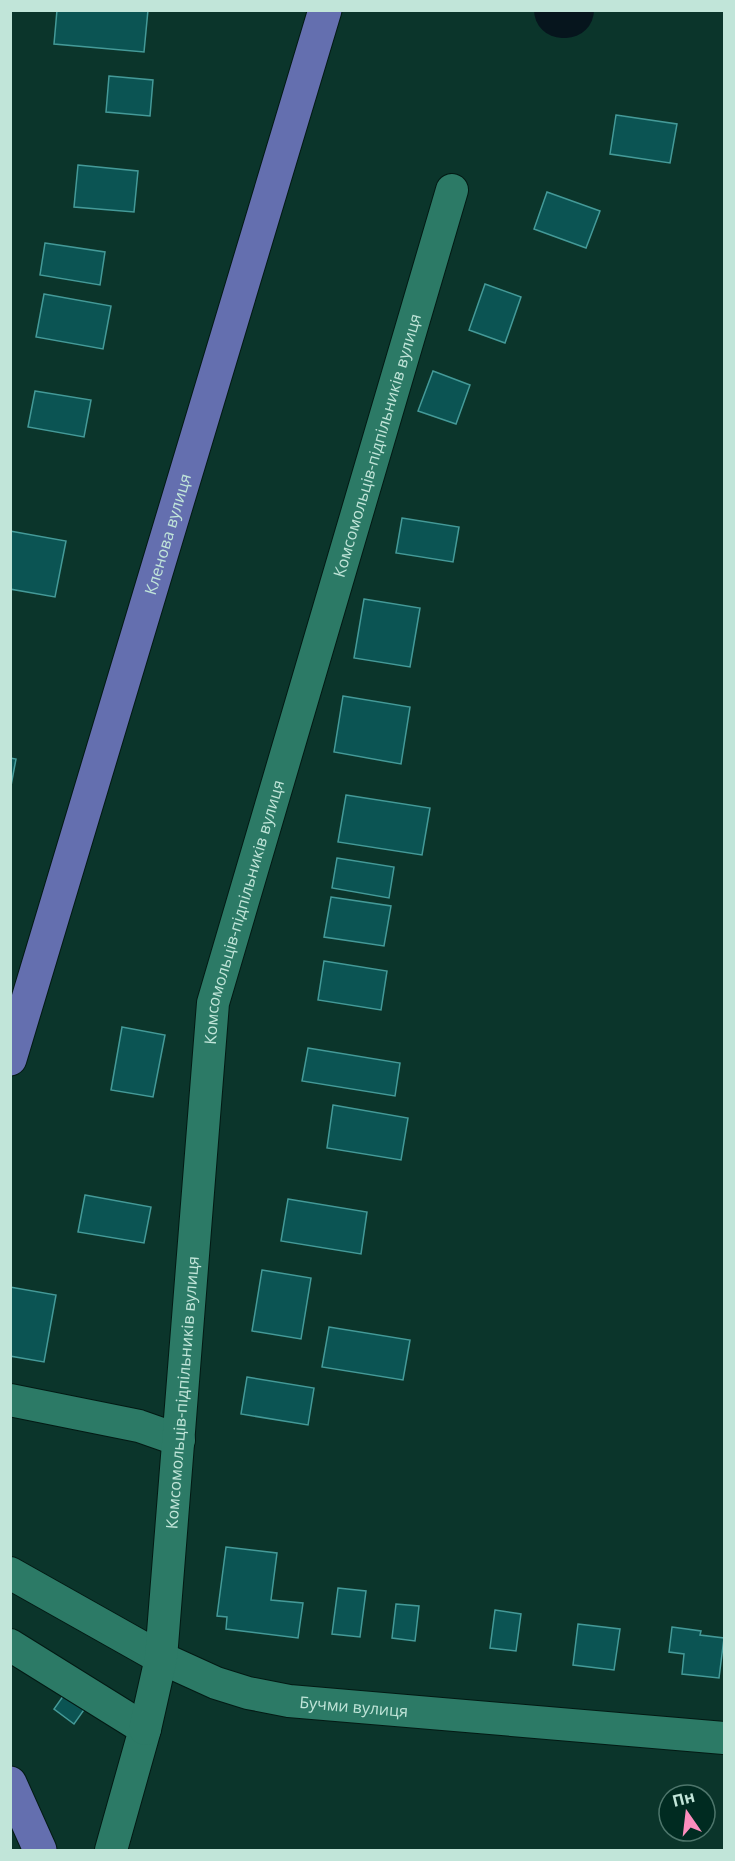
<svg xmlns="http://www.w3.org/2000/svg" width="735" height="1861" viewBox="0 0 735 1861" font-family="'Open Sans',sans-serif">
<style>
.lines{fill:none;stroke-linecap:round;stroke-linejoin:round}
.river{stroke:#06151d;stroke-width:56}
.building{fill:#0b5453;stroke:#449a98;stroke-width:1.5}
.minor-casing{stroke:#031a14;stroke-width:34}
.major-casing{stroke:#031a14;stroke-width:35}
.minor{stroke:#2c7a66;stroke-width:32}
.major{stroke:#646faf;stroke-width:33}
.labels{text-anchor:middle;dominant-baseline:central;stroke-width:6;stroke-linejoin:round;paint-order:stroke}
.street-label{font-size:16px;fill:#c1e5d9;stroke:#002b21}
</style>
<rect width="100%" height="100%" fill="#0b352b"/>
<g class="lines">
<path class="river" d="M562,10H566"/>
</g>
<g class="building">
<path d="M57,10H148L144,52L54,44Z"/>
<path d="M109,76L153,80L150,116L106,112Z"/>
<path d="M616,115L677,124L670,163L610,154Z"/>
<path d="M78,165L138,171L134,212L74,207Z"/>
<path d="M547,192L600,211L586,248L534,229Z"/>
<path d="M45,243L105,252L100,285L40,275Z"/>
<path d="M485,284L521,297L505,343L469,330Z"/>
<path d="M44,294L111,306L103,349L36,337Z"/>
<path d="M433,371L470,385L456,424L418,411Z"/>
<path d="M35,391L91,400L84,437L28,427Z"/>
<path d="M402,518L459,527L453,562L396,553Z"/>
<path d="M10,531L66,541L55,597L10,589Z"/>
<path d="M364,599L420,608L410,667L354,658Z"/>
<path d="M343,696L410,707L401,764L334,752Z"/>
<path d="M10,758L16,759L10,791Z"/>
<path d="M346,795L430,808L422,855L338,842Z"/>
<path d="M337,858L394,867L389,898L332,888Z"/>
<path d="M331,897L391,906L384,946L324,937Z"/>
<path d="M324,961L387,971L381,1010L318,1000Z"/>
<path d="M122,1027L165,1035L153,1097L111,1090Z"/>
<path d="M308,1048L400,1063L395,1096L302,1081Z"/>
<path d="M333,1105L408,1118L401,1160L327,1148Z"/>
<path d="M85,1195L151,1207L144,1243L78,1232Z"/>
<path d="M288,1199L367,1212L361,1254L281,1241Z"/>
<path d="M262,1270L311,1278L301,1339L252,1331Z"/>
<path d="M10,1287L56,1295L44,1362L10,1356Z"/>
<path d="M329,1327L410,1340L403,1380L322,1367Z"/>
<path d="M247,1377L314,1388L308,1425L241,1414Z"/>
<path d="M226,1547L277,1553L271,1600L303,1603L298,1638L226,1629L227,1617L217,1616Z"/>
<path d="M338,1588L366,1591L360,1637L332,1634Z"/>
<path d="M396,1604L419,1606L415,1641L392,1638Z"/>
<path d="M495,1610L521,1614L516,1651L490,1648Z"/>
<path d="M578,1624L620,1629L614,1670L573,1665Z"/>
<path d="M672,1627L701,1631L700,1635L724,1638L719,1678L682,1674L684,1654L669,1652Z"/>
<path d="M66,1692L86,1707L74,1724L54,1709Z"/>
</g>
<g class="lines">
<g class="minor-casing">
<g id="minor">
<path d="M10,1400L139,1426L179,1440"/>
<path id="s1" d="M10,1573L161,1658L216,1683L248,1693L289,1701L724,1738"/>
<path d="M10,1645L145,1729L111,1850"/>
<path id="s2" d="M145,1729L161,1658L213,1003L452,190"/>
</g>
</g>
<g class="major-casing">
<g id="major">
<path id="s3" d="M10,1059L325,10"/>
<path d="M10,1783L40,1850"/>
</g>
</g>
<use href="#minor" class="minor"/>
<use href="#major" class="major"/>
</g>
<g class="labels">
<g class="street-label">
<text stroke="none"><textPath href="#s2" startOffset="1311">Комсомольців-підпільників вулиця</textPath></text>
<text stroke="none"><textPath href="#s3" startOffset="548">Кленова вулиця</textPath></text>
<text stroke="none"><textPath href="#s2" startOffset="825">Комсомольців-підпільників вулиця</textPath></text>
<text stroke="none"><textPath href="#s2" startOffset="339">Комсомольців-підпільників вулиця</textPath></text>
<text stroke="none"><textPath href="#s1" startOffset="374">Бучми вулиця</textPath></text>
</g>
</g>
<rect width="735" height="1861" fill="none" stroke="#c1e5d9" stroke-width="24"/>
<g transform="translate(687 1813) rotate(346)"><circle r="28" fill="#002b21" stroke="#4d756b" stroke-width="1.5"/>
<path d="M0-4.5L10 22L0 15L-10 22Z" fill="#fd8ebe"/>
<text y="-9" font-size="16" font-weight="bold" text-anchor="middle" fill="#c1e5d9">Пн</text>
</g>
</svg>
